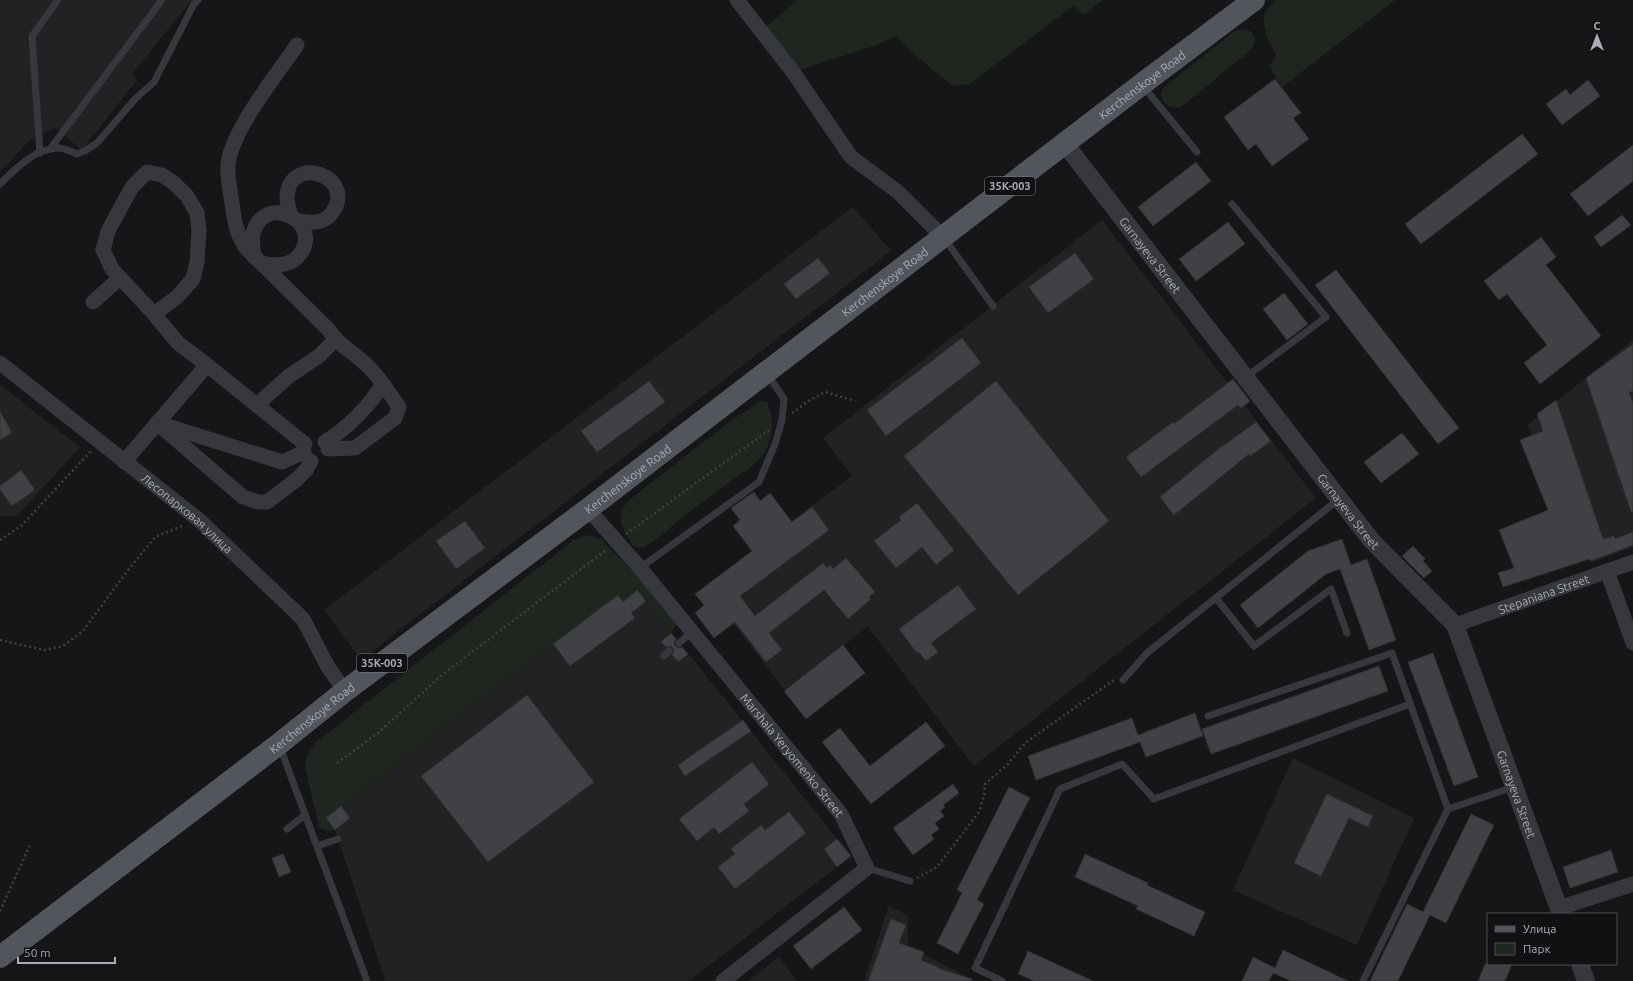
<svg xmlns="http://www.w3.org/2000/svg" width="1633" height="981" viewBox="0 0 1633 981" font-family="Ubuntu,sans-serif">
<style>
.built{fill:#222225}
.green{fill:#1e261f}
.building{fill:#404145;stroke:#303034}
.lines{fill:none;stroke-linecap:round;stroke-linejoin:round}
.path{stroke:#3d3f44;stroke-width:2.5;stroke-dasharray:2 3;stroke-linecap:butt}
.service{stroke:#37383d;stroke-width:7}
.minor{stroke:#37383d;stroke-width:15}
.tertiary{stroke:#37383d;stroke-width:18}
.primary{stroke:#53555c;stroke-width:22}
.labels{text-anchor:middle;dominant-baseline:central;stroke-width:4;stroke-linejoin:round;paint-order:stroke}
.shield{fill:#111113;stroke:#7b7e86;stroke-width:1}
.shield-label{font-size:11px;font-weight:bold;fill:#a8adb8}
.street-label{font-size:12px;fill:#a8adb8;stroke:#111113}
</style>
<rect width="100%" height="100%" fill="#161618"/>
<g class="built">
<path d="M0,0H192L132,74L137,80L82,150L55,128L29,141L0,172Z"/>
<path d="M853,207L891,251L361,660L324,610Z"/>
<path d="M1102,220L1316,498L974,766L868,627L784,690L705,586L852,476L823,438Z"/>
<path d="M1633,340V547L1590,563L1527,425Z"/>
<path d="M0,385L80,447L17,516H0Z"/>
<path d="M637,590L851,856L689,981H385L335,830L326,818L542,652L618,595L623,602Z"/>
<path d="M1293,758L1414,818L1357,945L1233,890Z"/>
<path d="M889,905L908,916V946L975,981H864Z"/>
<path d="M779,957L797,981H748Z"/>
</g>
<g class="green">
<path d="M797,0H1103L1083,15L1074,5L970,84L953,86L915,55L896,36L874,46L793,72L761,31Z"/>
<path d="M1276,0H1395L1282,87L1270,67L1276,54C1265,35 1255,15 1276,0Z"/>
<path d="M1244,29L1252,32L1255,40L1253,48L1180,108L1170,107L1163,102L1161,94L1163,88L1235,31Z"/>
<path d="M761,401L767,402C774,418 774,438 764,453C758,463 744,472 734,479C719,491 703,502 687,514C672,525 660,538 643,548L633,546C623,528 614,518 628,501L725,425Z"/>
<path d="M587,535L601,539L645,584L677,624L671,633L637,590L623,602L618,596L542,652L326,818L335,830L328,831L319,827L305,767L307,756L315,743L575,539Z"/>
</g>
<g class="building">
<path d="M1275,79L1301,113L1293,118L1309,139L1272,166L1256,144L1248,150L1224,117Z"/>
<path d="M1588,80L1600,96L1562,125L1546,104L1566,89L1570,95Z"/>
<path d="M1522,134L1538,154L1421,244L1405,224Z"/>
<path d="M1633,145V181L1588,216L1570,194Z"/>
<path d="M1196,162L1211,181L1153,226L1138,207Z"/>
<path d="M1622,215L1631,225L1601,247L1594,237Z"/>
<path d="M1228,222L1245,244L1196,281L1179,259Z"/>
<path d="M1541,237L1556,257L1546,265L1601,336L1540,384L1524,363L1547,345L1507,294L1499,300L1484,281Z"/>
<path d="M1075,253L1094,279L1048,313L1029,287Z"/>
<path d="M818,258L830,273L796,299L784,284Z"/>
<path d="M1336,270L1459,428L1438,444L1315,285Z"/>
<path d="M1284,293L1308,324L1287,340L1263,309Z"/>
<path d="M962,338L981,363L886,436L867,410Z"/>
<path d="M1633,344V391L1629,392L1633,403V512H1631L1586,378Z"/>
<path d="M1233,379L1250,401L1241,408L1238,405L1141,477L1126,457L1173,422L1174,424Z"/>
<path d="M649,381L665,402L597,452L581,431Z"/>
<path d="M996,381L1109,521L1018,595L904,456Z"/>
<path d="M1556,400L1603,539L1614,536L1615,539L1633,532V545L1591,561L1590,559L1503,587L1498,573L1514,568L1499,530L1548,510L1520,440L1543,431L1537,414Z"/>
<path d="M0,411L12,433L0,440Z"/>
<path d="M1256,422L1271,441L1250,456L1249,454L1174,515L1160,497L1222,446H1223Z"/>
<path d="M1402,433L1419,454L1381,483L1364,462Z"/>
<path d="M21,470L35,490L12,506L0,490V486Z"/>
<path d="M754,492L760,501L770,493L792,522L812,507L829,530L740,596L755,616L823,563L827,568L830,565L833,569L846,558L875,592L869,597L871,599L848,619L824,590L769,633L782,650L766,662L735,622L714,638L695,613L704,605L695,594L752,551L733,526L740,520L731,508Z"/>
<path d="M917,503L954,550L936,565L922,547L896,568L874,541L901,520L899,517Z"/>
<path d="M465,521L485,548L456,569L436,541Z"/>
<path d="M1342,539L1351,565L1367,559L1396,640L1369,650L1340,569L1326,574L1258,628L1240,605L1308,551Z"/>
<path d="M1413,546L1425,559L1423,561L1432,571L1424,578L1402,556Z"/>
<path d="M958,585L976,609L931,643L938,652L926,661L919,652L917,653L899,629Z"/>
<path d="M637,590L646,601L631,613L635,618L570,666L553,644L618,595L623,602Z"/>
<path d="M671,633L676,639L674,642L675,646L678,648L682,647L688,654L678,662L672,655L674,652L673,648L670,646L666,647L661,642Z"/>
<path d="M843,645L865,673L806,719L784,691Z"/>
<path d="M1433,653L1478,777L1454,786L1408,662Z"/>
<path d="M1379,666L1388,691L1211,754L1202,729Z"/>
<path d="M527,695L594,782L488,862L421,776Z"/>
<path d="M1195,713L1203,736L1146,757L1140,742L1036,780L1028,756L1132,718L1138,735Z"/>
<path d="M743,720L751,731L685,776L678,765Z"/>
<path d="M926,722L945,746L871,804L822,742L840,728L870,766Z"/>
<path d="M752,762L769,784L744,804L749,811L719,834L714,827L697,841L679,819Z"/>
<path d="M953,784L959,793L943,805L945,807L940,811L944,816L935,823L939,829L931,835L934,839L913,855L893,828Z"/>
<path d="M1009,787L1030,798L977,900L984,904L958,954L937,943L962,893L957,890Z"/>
<path d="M1327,794L1373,816L1368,827L1349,818L1321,876L1294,863Z"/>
<path d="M341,806L350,818L335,830L326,818Z"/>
<path d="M789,812L806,833L735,889L718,867L735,854L731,849L761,825L765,830Z"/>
<path d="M1471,814L1494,825L1446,923L1430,915L1398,981H1370L1407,904L1423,912Z"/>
<path d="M837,839L851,856L837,867L824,849Z"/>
<path d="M1611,850L1618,872L1570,888L1563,867Z"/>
<path d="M283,854L291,872L279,877L272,858Z"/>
<path d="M1085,854L1148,883L1147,885L1205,912L1194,936L1136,909L1138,906L1075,877Z"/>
<path d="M844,907L862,930L811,969L793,946Z"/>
<path d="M891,919L906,925L899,943L924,952L921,960L938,967V968L972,979L971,981H868Z"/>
<path d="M1283,950L1348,981H1291L1273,973L1269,981H1242L1253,957L1275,968Z"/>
<path d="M1028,951L1093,981H1034L1018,974Z"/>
<path d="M1485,964H1512L1505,981H1478Z"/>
</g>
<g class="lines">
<g class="path">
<path d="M792,413L810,400L825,392L855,401"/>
<path d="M626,534L769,430"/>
<path d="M0,540L21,526L91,451"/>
<path d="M0,640L44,650L63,646L83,631L125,574L155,537L184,525"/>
<path d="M337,763L378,733L442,675L606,550"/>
<path d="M917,878L937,867L979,812L984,796L985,784L1008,764L1025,743L1114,680"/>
<path d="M0,911L30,845"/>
</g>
<g class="service">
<path d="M1143,86L1197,152"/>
<path d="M50,149L162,0"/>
<path d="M40,153L32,36L58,0"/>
<path d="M0,184C15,169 35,148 59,148C64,148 71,152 77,154L85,151L98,142L135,99L154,82L194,4L198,0"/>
<path d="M1232,204L1326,317L1246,377"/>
<path d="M944,238L993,306"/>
<path d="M640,568L759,482L775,444L782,420L784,399L768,375"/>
<path d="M1216,598L1254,646L1331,589L1347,633"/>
<path d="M679,643L692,632"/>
<path d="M664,656L669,651"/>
<path d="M1123,680L1147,653L1339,499"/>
<path d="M1208,716L1392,653L1448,809L1514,787"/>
<path d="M280,747L367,981"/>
<path d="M287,829L305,815"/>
<path d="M317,846L338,839"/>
<path d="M867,868L910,881"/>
<path d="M1002,981L975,968L1060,789L1122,764L1154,799L1410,704"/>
<path d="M1363,981L1448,809"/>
</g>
<g class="minor">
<path d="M737,0L793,72L851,157L898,192L943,237"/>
<path d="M297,45C277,74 232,130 228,164C227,177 230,190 232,203C234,220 236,232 245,247L329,330C337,344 349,349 361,360C377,373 387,390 399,407L395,418L355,448L328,449"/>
<path d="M291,215C289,210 287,203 287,197C289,153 358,176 332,213C324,224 310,223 298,221"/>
<path d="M254,257C253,248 251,238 254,230C268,193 323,223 300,254C291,267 275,266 261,263"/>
<path d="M93,302L120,278"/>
<path id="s1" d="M0,363L199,520L303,619L328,667L345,691"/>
<path d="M207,365L305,444"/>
<path d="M257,405L289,376L319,356L335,340"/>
<path d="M157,423L243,497L258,502H267L296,480L306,470L311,461"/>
<path d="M164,425L282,462L304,452"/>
<path d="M325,442C348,428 369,406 383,384"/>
<path d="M124,462L207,365L178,343L154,314L177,297L193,279L197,262L199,230L197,213L187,196L174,183L162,175L147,172L132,187L108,231L103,250L112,269L154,314"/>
<path id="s2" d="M588,509L640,568L841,814L867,868L723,981"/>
<path d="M1607,571L1633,643"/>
<path id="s3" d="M1455,625L1633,562"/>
<path d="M1559,908L1633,884"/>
</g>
<g class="tertiary">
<path id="s4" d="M1065,144L1371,540L1455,625L1561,914"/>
<path d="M1580,964L1586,981"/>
</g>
<path class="primary" id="s5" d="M0,957L279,744L345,691L588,509L1142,84L1254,0"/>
</g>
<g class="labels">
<g class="shield">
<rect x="985" y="177" width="50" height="18" rx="3"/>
<rect x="357" y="654" width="50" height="18" rx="3"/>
</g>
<g class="shield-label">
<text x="1010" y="186">35К-003</text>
<text x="382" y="663">35К-003</text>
</g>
<g class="street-label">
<text stroke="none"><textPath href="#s5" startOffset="1437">Kerchenskoye Road</textPath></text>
<text stroke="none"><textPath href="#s4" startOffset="140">Garnayeva Street</textPath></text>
<text stroke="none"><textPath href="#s5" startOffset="1113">Kerchenskoye Road</textPath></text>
<text stroke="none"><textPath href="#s5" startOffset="789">Kerchenskoye Road</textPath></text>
<text stroke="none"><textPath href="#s4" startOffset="464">Garnayeva Street</textPath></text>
<text stroke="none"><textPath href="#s1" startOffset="240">Лесопарковая улица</textPath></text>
<text stroke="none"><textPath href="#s3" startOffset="94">Stepaniana Street</textPath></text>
<text stroke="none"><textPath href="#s5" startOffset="393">Kerchenskoye Road</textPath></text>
<text stroke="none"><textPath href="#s2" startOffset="320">Marshala Yeryomenko Street</textPath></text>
<text stroke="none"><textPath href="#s4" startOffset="800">Garnayeva Street</textPath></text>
</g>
</g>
<rect x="1487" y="913" width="130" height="52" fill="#111113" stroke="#4d4f55"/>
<rect x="1495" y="926" width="20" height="6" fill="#53555c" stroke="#4d4f55"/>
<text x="1523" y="933" font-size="12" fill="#a8adb8">Улица</text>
<rect x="1495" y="943" width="20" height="12" fill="#1e261f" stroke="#4d4f55"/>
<text x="1523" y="953" font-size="12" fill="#a8adb8">Парк</text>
<g transform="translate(1597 36)" stroke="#111113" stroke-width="3" paint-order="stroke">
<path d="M0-3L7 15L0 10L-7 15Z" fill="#a8adb8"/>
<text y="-6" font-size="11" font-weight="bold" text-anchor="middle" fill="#a8adb8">С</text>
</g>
<path d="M18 957v6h97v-6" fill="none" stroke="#a8adb8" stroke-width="2"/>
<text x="24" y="957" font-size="12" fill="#a8adb8" stroke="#111113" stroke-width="3" paint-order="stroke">50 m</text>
</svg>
